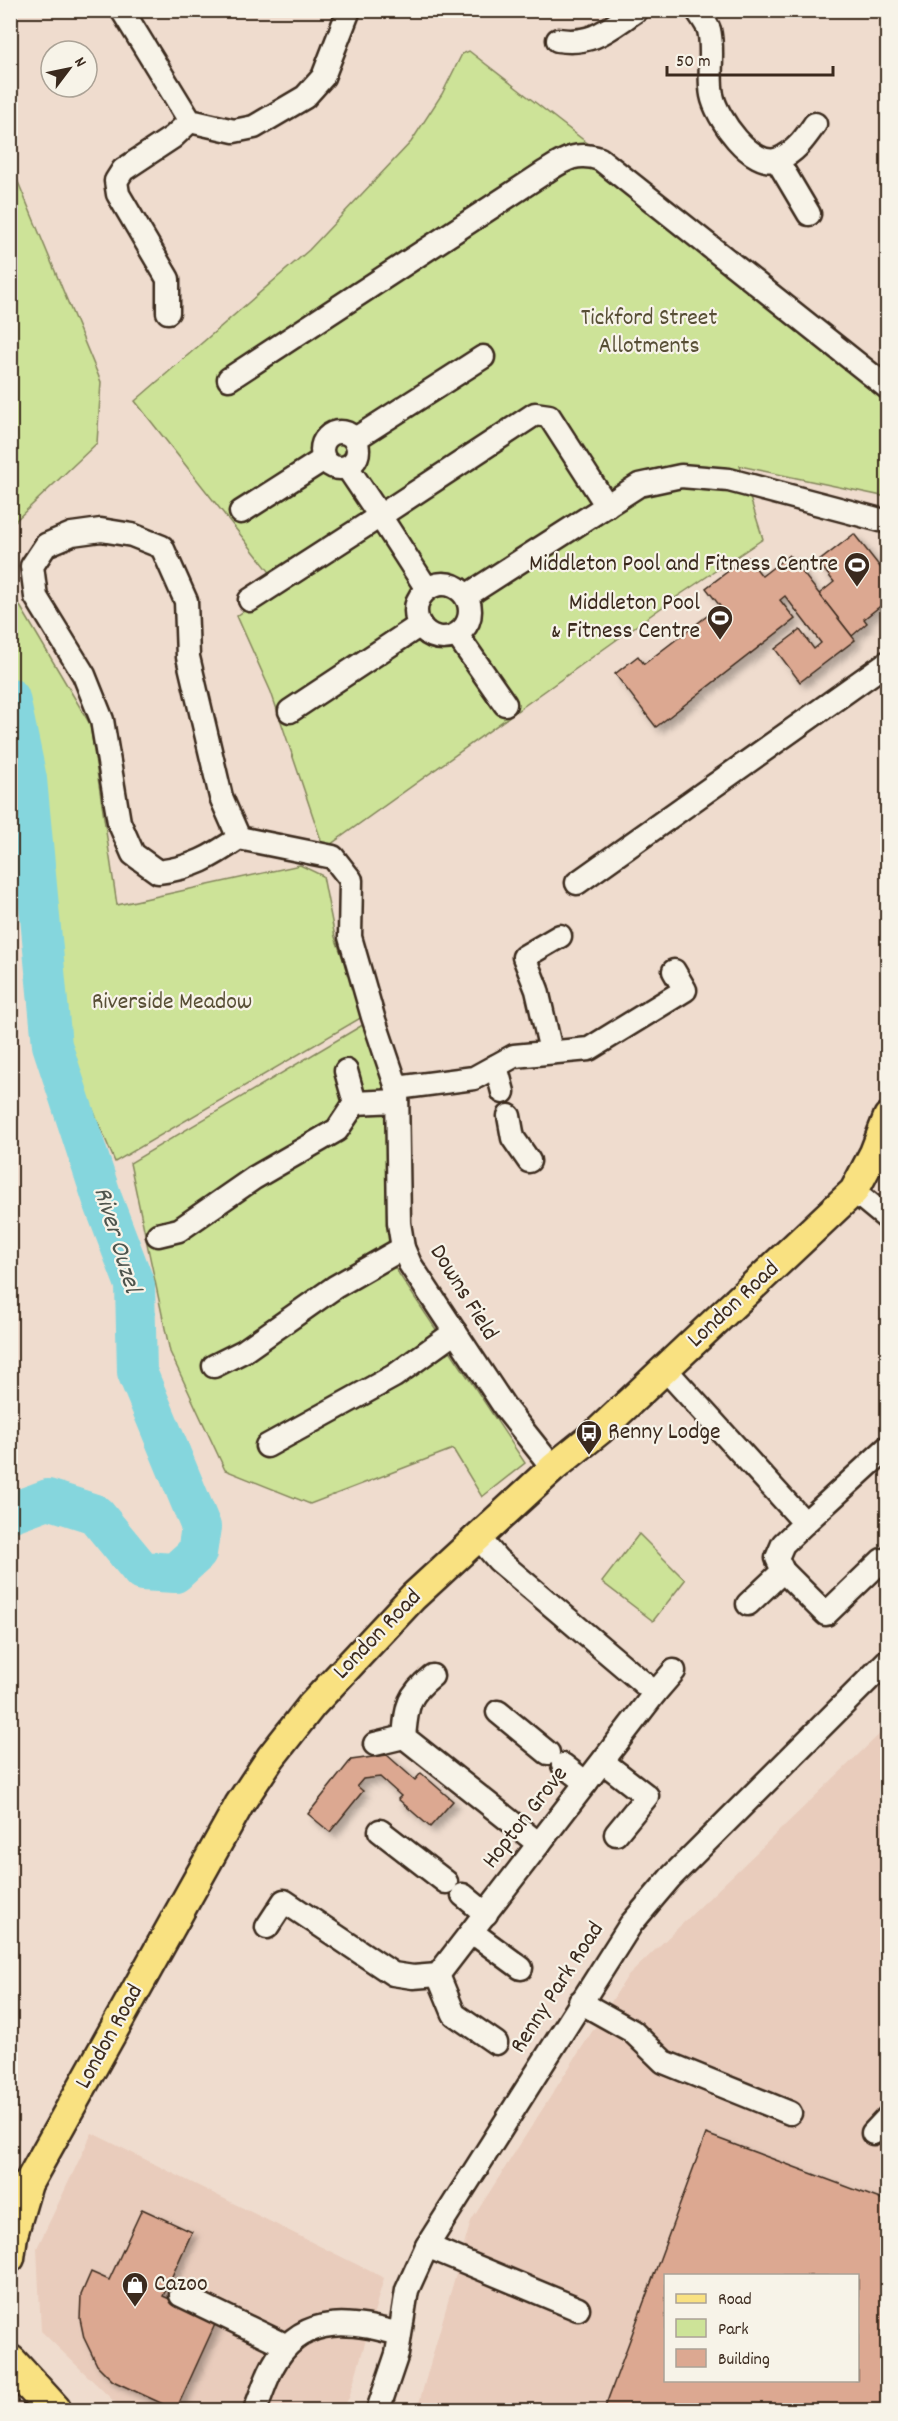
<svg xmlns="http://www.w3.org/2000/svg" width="898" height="2421" viewBox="0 0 898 2421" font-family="Dekko,sans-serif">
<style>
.built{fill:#e9ccbc;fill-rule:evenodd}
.green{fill:#cde398;stroke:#84865b;stroke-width:1.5}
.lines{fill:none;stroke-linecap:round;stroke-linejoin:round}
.river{stroke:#85d6dd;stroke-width:40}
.building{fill:#dca891;stroke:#3b2a1e;stroke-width:1.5;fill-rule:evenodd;filter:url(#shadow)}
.minor-casing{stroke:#3b2a1e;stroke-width:27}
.major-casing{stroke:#3b2a1e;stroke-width:33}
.highway-casing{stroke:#3b2a1e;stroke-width:38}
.minor{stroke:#f7f3e8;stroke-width:22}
.major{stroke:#f9e181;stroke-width:28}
.highway{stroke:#f9e181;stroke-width:33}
.labels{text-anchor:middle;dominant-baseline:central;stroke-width:4.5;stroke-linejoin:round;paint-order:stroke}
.park-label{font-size:24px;fill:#584f36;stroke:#f7f3e8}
.poi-label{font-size:24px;fill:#3b2a1e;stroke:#f7f3e8;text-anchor:end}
.street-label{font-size:24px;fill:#3b2a1e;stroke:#f7f3e8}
.water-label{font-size:26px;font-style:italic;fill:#4e554e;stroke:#f7f3e8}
</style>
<defs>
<filter id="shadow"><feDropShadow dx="5.5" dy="5.5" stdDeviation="3" flood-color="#0004"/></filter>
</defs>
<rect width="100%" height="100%" fill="#efdcce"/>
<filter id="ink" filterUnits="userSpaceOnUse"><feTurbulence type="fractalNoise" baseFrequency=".0167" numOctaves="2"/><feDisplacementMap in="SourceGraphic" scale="12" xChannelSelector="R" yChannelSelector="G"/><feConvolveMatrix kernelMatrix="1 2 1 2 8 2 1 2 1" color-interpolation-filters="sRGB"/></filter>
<g filter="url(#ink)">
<g class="built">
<path d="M887,1727V2410H417L471,2221L627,1977ZM666,2276H858V2380H666Z"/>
<path d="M92,2133L384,2278L349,2398L341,2410H123L41,2331L37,2248Z"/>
</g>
<g class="green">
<path d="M469,51L887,376V497L740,466L763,539L675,598L324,849L271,692L237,616L280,585L135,401L309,250L411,142L442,94L462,54Z"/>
<path d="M11,165L101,382L97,443L11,525Z"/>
<path d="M10,589L90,724L117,905L300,865L323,876L335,937L364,1016L115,1162L68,1050L59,926L25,699L11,674Z"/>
<path d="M366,1023L385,1088L389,1259L525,1463L482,1497L453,1449L310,1504L225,1470L170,1352L130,1163Z"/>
<path d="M639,1534L685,1580L653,1621L602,1582Z"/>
</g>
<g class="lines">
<path class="river" d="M10,698L27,779L52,1045L103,1201L135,1285L137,1372L201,1527L197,1553L175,1573L142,1571L95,1514L48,1499L10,1513"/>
</g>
<g class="building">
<path d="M854,534L888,577V600L864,619L867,623L852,636L819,594L834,582L818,562Z"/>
<path d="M789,555L855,640L800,682L775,649L800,630L814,649L821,643L785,596L780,600L795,619L656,727L615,674L638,656L644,664L720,606L706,588L747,557L762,576Z"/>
<path d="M387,1755L415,1780L421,1773L453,1801L430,1827L398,1799L401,1796L380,1777L363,1779L357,1786L363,1791L330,1832L308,1814L351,1760Z"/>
<path d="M706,2134L888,2202V2410H604ZM666,2276H858V2380H666Z"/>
<path d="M142,2209L192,2232L163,2296L217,2320L176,2410L113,2381L97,2365L84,2338L80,2319L81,2295L91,2272L109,2280Z"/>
</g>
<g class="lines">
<g class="minor-casing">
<g id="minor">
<path d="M122,10L190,121L234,131L254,127L305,97L323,77L349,10"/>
<path d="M697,10C701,16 707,24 709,30C714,50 708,74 712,95C716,117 752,170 779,159C796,152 805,138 815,124"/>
<path d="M558,40C594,45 608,29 637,10"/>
<path d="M777,160L809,214"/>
<path d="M168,312V279L118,194L116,181L123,170L173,137L190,121"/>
<path d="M229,379L545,172C564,160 576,151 600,159L888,388"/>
<circle cx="340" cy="450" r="18"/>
<path d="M355,439L483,357"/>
<path d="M241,512L324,459"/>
<circle cx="443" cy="611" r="27"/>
<path d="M427,589L380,516L535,414L549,416L607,506"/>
<path d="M466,596L639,485L681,476L729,480L888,522"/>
<path d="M250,600L380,516L347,467"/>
<path d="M457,635L505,704"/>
<path d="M290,711L420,625"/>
<path d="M239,838L221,797L188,657L186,601L162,547L132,535L101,530L72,534L46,545L32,566L36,597L84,675L102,720L119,822L133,854L158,872C193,868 211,857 239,838L333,857L351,880L350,937L373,1017L397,1088L399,1223L403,1248L410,1264L506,1409L553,1468"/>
<path d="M577,883L888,662"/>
<path d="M551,1051L537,990L524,957L560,936"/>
<path d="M496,1066L503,1092"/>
<path d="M397,1088L474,1078L514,1056L589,1049L685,990L674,971"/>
<path d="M355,1103L397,1101"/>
<path d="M509,1116L513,1138L529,1161"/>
<path d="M854,1191L888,1219"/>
<path d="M158,1235L179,1230L254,1178L337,1130L355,1103L346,1071"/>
<path d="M214,1366L244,1351L335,1287L403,1248"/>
<path d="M665,1369L805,1523L888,1447"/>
<path d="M267,1446L394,1376L455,1332"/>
<path d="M805,1523L783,1544L777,1558L783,1571L826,1614L882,1560"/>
<path d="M748,1604L783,1571"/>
<path d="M432,1676C407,1696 407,1706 404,1737L539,1844"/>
<path d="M655,1693L674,1671"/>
<path d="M498,1712L548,1753"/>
<path d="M375,1744L404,1737"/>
<path d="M603,1762L647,1796L616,1834"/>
<path d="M563,1765L586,1783"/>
<path d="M380,1831L446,1882"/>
<path d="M463,1895L486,1914"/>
<path d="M267,1927L284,1901L393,1974L413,1977L438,1975L655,1693L498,1560L478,1537"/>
<path d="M472,1932L521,1968"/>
<path d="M438,1975L454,2014L496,2043"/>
<path d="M580,2002L632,2031L664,2062L790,2113"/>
<path d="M873,2133L888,2117"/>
<path d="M427,2246L578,2309"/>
<path d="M181,2295L287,2346"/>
<path d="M255,2410C262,2393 267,2374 277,2359C306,2313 356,2322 399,2334"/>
<path d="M378,2410L397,2354L407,2290L427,2246L631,1924L670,1878L888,1660"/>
</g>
</g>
<g class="major-casing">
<g id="major">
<path d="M10,2204L29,2182L239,1805L271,1757L312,1705L413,1597L553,1468L600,1430L854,1191L874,1153L888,1117"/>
<path d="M10,2258L13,2235L27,2187"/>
</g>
</g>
<g class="highway-casing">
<path id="highway" d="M10,2362L54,2410"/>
</g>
<use href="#minor" class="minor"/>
<use href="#major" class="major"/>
<use href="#highway" class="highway"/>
</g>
</g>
<defs>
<g id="stadium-pin" transform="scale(1.35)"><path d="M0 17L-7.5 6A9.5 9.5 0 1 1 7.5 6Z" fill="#3b2a1e" stroke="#f7f3e8"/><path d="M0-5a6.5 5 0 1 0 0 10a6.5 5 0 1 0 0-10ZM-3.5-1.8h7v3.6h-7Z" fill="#fff"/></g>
<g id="bus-pin" transform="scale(1.35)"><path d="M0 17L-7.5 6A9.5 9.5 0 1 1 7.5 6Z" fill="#3b2a1e" stroke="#f7f3e8"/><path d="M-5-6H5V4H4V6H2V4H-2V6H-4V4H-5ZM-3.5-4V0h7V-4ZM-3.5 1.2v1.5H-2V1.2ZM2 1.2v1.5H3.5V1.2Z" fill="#fff"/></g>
<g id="shop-pin" transform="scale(1.35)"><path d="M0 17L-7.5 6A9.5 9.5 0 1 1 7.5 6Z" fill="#3b2a1e" stroke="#f7f3e8"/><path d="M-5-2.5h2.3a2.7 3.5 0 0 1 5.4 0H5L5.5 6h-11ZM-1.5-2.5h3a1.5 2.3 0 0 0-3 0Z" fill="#fff"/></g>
</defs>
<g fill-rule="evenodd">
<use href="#stadium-pin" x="857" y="565"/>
<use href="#stadium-pin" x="720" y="618"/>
<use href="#bus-pin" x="589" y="1433"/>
<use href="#shop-pin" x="135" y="2285"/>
</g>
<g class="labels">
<g class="park-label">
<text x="649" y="319">Tickford Street<tspan x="649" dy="28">Allotments</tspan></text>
<text x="172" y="1003">Riverside Meadow</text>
</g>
<g class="poi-label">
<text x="838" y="565">Middleton Pool and Fitness Centre</text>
<text x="700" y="604">Middleton Pool<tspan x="700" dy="28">&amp; Fitness Centre</tspan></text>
<text x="608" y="1433" text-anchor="start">Renny Lodge</text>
<text x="154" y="2285" text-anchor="start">Cazoo</text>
</g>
<g class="street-label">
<text transform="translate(463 1293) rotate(58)">Downs Field</text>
<text transform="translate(734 1305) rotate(-43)">London Road</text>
<text transform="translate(378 1635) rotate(-46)">London Road</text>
<text transform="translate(526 1818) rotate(-52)">Hopton Grove</text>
<text transform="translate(558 1988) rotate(-57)">Renny Park Road</text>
<text transform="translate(110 2037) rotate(-61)">London Road</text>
</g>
<g class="water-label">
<text transform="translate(116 1240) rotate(73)">River Ouzel</text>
</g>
</g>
<rect width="898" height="2421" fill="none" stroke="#f7f3e8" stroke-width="36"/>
<rect x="18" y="18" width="862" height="2385" fill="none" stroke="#3b2a1e" stroke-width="2" filter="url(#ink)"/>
<rect x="664" y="2274" width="195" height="108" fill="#f7f3e8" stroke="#aca397" stroke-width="1.5"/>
<rect x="676" y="2294" width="30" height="9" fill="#f9e181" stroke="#aca397" stroke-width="1.5"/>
<text x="718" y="2304" font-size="18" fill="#3b2a1e">Road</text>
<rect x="676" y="2319" width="30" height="18" fill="#cde398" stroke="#aca397" stroke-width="1.5"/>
<text x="718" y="2334" font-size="18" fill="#3b2a1e">Park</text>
<rect x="676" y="2349" width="30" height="18" fill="#dca891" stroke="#aca397" stroke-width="1.5"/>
<text x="718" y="2364" font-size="18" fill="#3b2a1e">Building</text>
<g transform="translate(69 69) rotate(58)"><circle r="28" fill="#f7f3e8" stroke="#aca397" stroke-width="1.5"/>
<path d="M0-4.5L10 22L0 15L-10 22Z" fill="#3b2a1e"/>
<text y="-9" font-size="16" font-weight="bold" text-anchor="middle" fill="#3b2a1e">N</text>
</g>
<path d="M667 66v9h166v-9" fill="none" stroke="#3b2a1e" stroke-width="3"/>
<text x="676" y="66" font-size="18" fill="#3b2a1e" stroke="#f7f3e8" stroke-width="4.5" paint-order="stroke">50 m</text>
</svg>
